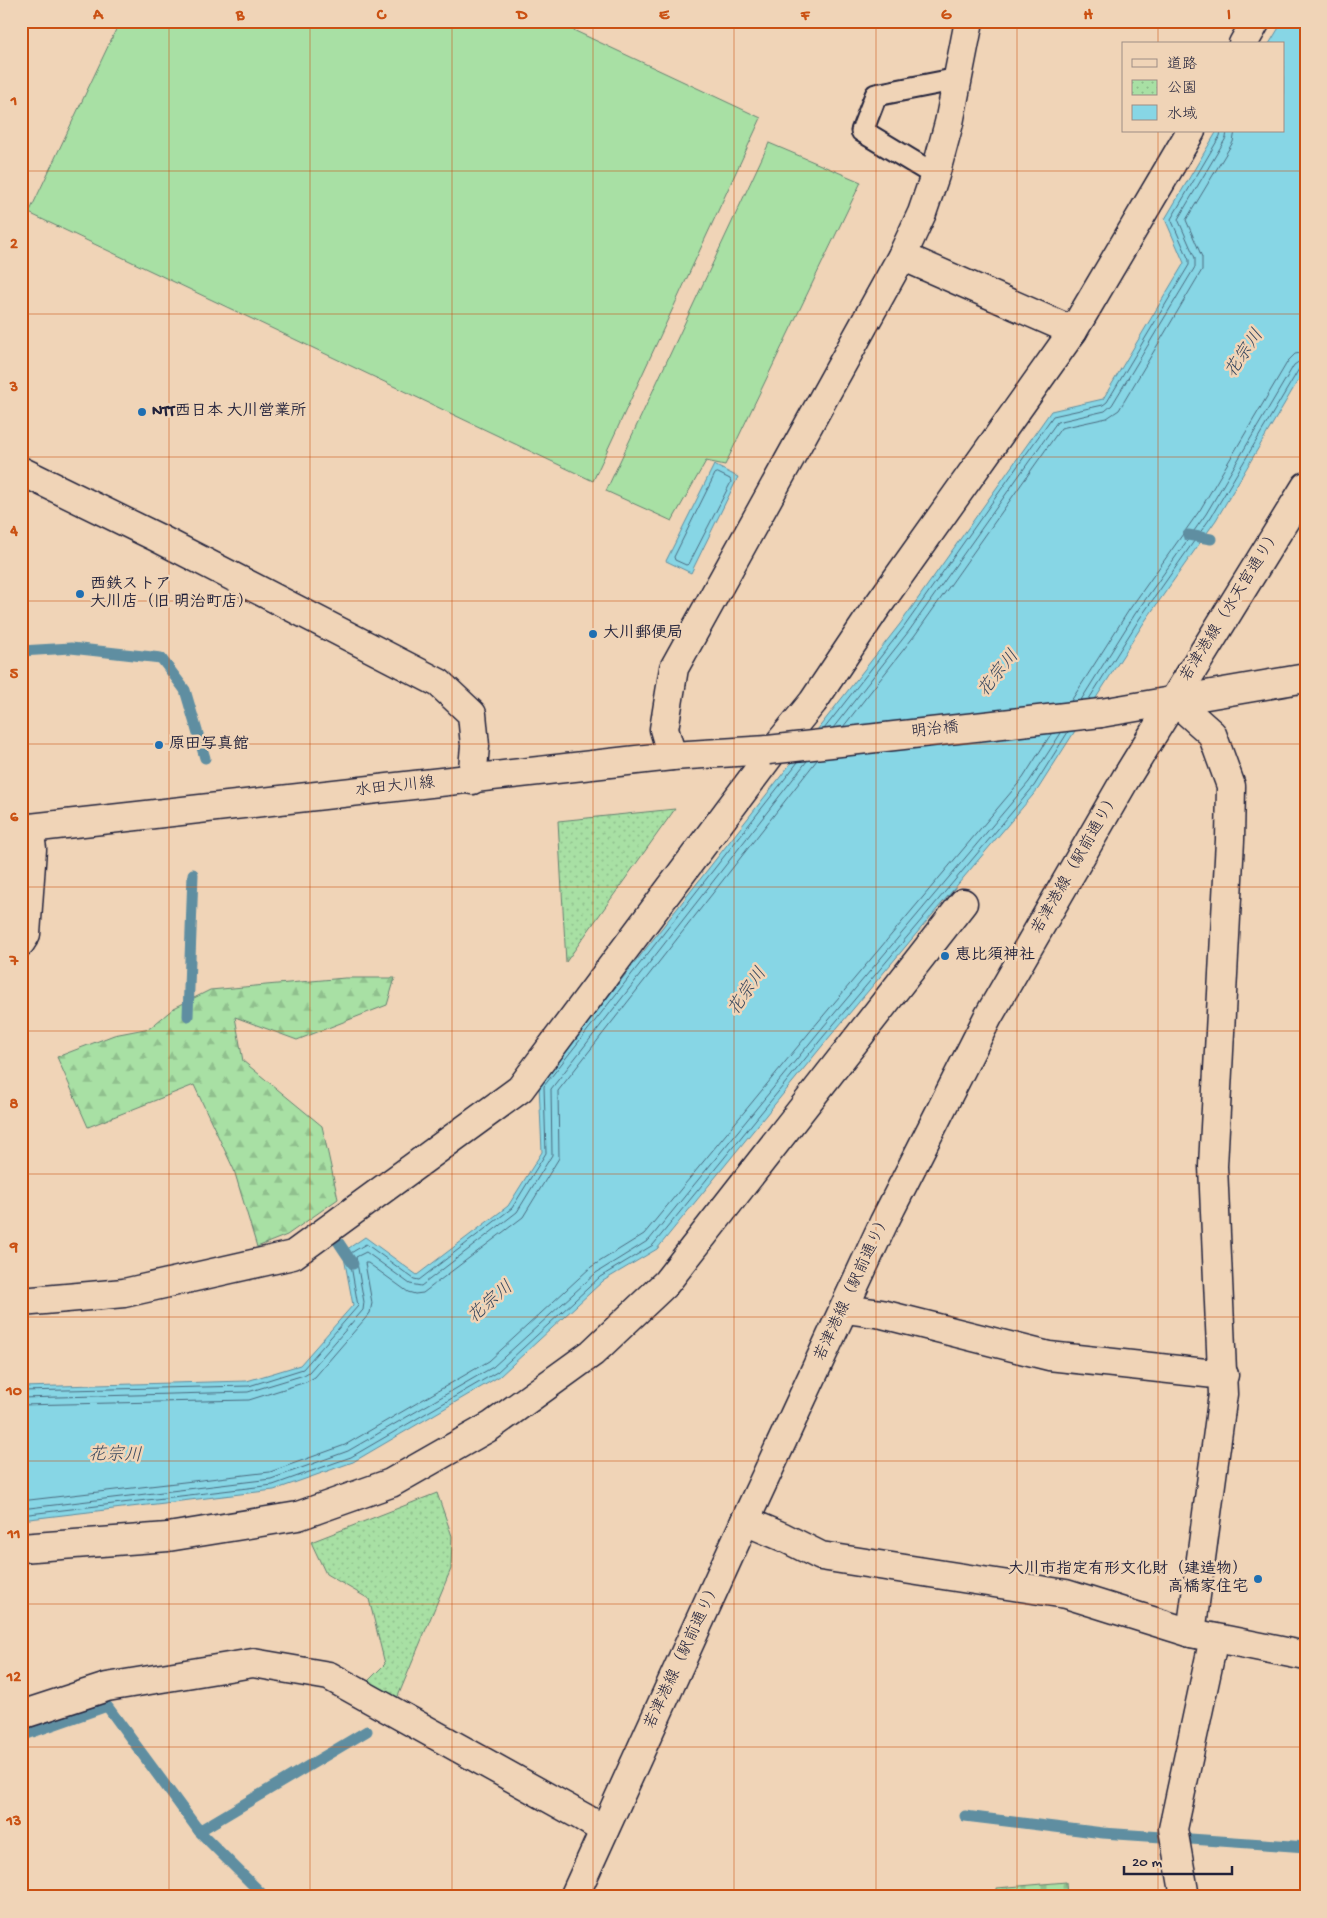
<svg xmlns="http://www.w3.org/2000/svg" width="1327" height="1918" viewBox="0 0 1327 1918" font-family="'Gochi Hand','Klee One',sans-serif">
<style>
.green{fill:#a8e0a4;stroke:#658170}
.forest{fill:url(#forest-firs);stroke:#658170}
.cemetery{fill:url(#cemetery-stones);stroke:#658170}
.park{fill:url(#park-dots);stroke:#658170}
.water{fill:#87d6e5;stroke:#5f8ea1}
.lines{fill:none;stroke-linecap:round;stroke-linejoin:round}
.shore{stroke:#4a6a7f;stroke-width:1}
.stream{stroke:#5f8ea1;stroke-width:11}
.service-casing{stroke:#22223b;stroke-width:25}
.minor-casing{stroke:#22223b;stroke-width:31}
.tertiary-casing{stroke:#22223b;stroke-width:31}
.secondary-casing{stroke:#22223b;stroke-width:31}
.service{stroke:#f0d4b7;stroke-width:21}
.minor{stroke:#f0d4b7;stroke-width:28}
.tertiary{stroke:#f0d4b7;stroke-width:28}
.secondary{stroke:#f0d4b7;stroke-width:28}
.secondary-bridge-casing{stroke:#22223b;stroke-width:31;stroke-linecap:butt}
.secondary-bridge{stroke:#f0d4b7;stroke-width:28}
.grid{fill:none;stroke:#ca5113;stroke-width:1;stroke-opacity:0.55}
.poi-dot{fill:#1f6fb2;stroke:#f0d4b7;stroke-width:2}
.labels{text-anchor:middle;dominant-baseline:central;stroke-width:5;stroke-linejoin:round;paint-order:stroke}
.poi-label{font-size:16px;font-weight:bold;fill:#22223b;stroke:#f0d4b7;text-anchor:start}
.street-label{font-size:16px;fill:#22223b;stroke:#f0d4b7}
.water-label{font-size:18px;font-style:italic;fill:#36465d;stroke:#f0d4b7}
.neatline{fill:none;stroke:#ca5113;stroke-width:2}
.grid-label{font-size:16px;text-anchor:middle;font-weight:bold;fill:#ca5113}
</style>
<defs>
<pattern id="forest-firs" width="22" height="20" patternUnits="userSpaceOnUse" patternTransform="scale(1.25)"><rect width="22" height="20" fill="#a8e0a4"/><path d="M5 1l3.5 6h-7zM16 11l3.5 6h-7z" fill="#90c08e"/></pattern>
<pattern id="cemetery-stones" width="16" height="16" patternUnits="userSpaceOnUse" patternTransform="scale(1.25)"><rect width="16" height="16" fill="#a8e0a4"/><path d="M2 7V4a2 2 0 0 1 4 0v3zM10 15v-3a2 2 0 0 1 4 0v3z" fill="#90c08e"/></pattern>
<pattern id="park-dots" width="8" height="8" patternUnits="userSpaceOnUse" patternTransform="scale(1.25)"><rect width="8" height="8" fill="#a8e0a4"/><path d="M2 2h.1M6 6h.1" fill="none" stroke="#90c08e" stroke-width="1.8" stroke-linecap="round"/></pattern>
</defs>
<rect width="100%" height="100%" fill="#f0d4b7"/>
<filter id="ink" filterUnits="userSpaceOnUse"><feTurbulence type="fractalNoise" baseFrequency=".02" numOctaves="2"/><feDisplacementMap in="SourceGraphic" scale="10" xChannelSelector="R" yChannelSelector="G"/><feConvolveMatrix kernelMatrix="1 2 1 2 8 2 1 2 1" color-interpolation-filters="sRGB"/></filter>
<g filter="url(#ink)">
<g class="green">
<path d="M120,21H554L761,118L593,481L29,213Z"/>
<path d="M769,143L861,182L725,465L706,461L672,521L606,491Z"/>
</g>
<path class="forest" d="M345,978H395L387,1005L297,1040L235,1017L243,1061L322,1126L338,1199L287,1235L257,1247L234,1170L194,1085L88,1127L57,1057L114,1035L150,1028L174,1008L210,990Z"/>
<path class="cemetery" d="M1066,1882L1067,1897H997V1888Z"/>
<g class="park">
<path d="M675,809L566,962L558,821Z"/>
<path d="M437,1493L452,1536L451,1569L394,1706L363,1686L385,1664L369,1599L326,1574L311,1542Z"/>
</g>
<g class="water">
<path d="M1283,21H1306V367L1216,520L1145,621L1038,789L827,1040L657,1249L603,1281L500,1376L353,1462L274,1490L21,1520V1387L247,1381L300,1365L353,1305L343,1252L365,1237L417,1275L508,1206L542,1152L539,1085L900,624L1051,411L1103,399L1184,263L1165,219L1217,131H1283V44H1269Z"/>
<path d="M714,465L738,477L691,573L666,561Z"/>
</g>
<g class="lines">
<g class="shore">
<path d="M718,473L730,479L731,482L689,564L686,565L675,560L674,557L715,474Z"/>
<path d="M1089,699L1140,618L1211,517L1299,369L1306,366"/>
<path d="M1081,700L1135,614L1206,514L1294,365L1300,361L1306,360"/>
<path d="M1071,701L1129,610L1200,510L1288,361L1295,354L1306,352"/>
<path d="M843,727L915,635L1061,428L1107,418L1119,410L1202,270V257L1186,220L1233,142L1235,131"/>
<path d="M833,728L909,631L1057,422L1105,411L1112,405L1195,267V258L1178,219L1226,138L1227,131"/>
<path d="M824,729L904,627L1053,416L1103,405L1107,402L1189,265V260L1171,219L1220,136L1221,131"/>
<path d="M21,1391L249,1386L303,1369L358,1306L349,1254L366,1244L414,1279L419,1280L512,1208L546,1153L544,1086L798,762"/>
<path d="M21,1398L248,1392L304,1375L309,1372L363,1310L364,1302L356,1257L366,1252L410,1284L421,1286L517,1212L552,1155L551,1089L807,761"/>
<path d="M21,1405L249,1400L306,1382L315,1377L370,1313L372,1303L365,1263H368L408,1292L415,1294L423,1293L523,1217L559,1158L558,1091L817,760"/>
<path d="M21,1501L270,1472L345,1445L489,1361L591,1267L644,1234L813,1028L1023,778L1051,734"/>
<path d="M21,1509L271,1479L348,1451L493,1367L596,1273L649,1240L818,1033L1029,782L1061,733"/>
<path d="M21,1515L273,1485L351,1457L497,1372L600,1277L653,1245L823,1037L1034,786L1068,732"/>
</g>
<g class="stream">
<path d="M1188,535L1211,539"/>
<path d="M21,651L71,648L161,658L185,690L205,758"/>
<path d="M188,1016L193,874"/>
<path d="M339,1243L353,1264"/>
<path d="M21,1736L107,1706L199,1831L265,1897"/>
<path d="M965,1816L1103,1833L1306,1847"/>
<path d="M199,1831L367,1731"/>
</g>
<g class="service-casing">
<path id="service" d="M935,175L862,131L876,95L958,79"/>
</g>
<g class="minor-casing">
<g id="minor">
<path d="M1243,44L1256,21"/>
<path d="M902,256L1073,331"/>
<path d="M1174,700L1212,734L1231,786L1230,840L1213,1166L1223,1394L1191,1633"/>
<path d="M21,942L26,934L32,849L29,828"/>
<path d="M21,1302L124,1293L293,1255L520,1089L776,747L813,702L874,611L1073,331L1191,131"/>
<path d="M845,1309L882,1314L1049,1356L1224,1375"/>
<path d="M745,1521L783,1537L821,1556L1066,1594L1191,1633L1306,1656"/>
<path d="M21,1548L168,1537L298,1516L391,1483L491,1426L592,1353L666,1283L963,903"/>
<path d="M21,1715L107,1687L253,1663L329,1676L583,1817L604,1830"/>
<path d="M1185,1897L1173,1829L1214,1638"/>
</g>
</g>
<g class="tertiary-casing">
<g id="tertiary">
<path d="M21,471L156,537L439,683L472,714L475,746L472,780"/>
<path d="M672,756L664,729L674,668L902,256L922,213L935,175L949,123L969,21"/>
</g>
</g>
<g class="secondary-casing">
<g id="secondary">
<path d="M1101,713L1306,678"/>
<path d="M21,829L672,756L768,750"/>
<path d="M574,1897L745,1521L884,1222L988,1017L1126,778L1306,486"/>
</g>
</g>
<use href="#service" class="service"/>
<use href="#minor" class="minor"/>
<use href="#tertiary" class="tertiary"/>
<use href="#secondary" class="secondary"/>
<g class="secondary-bridge-casing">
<path id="secondary-bridge" d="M768,750L1101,713"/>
</g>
<use href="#secondary-bridge" class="secondary-bridge"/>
</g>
</g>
<path class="grid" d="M169,21V1897M310,21V1897M452,21V1897M593,21V1897M734,21V1897M876,21V1897M1017,21V1897M1158,21V44M1158,131V1897M21,171H1306M21,314H1306M21,457H1306M21,601H1306M21,744H1306M21,887H1306M21,1031H1306M21,1174H1306M21,1317H1306M21,1461H1306M21,1604H1306M21,1747H1306"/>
<g class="poi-dot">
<circle cx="142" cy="412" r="5"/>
<circle cx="80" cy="594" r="5"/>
<circle cx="593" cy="634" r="5"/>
<circle cx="159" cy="745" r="5"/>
<circle cx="945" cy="956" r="5"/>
<circle cx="1258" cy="1579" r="5"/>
</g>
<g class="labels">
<g class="poi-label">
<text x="152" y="412">NTT西日本 大川営業所</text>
<text x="90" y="585">西鉄ストア<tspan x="90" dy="18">大川店（旧 明治町店）</tspan></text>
<text x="603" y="634">大川郵便局</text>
<text x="169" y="745">原田写真館</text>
<text x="955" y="956">恵比須神社</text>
<text x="1248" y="1570" text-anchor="end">大川市指定有形文化財（建造物）<tspan x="1248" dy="18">高橋家住宅</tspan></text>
</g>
<g class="street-label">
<text transform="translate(1232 606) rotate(-58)">若津港線（水天宮通り）</text>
<text transform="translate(935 731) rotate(-6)">明治橋</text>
<text transform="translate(395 788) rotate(-6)">水田大川線</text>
<text transform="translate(1077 864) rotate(-60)">若津港線（駅前通り）</text>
<text transform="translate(854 1288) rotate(-65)">若津港線（駅前通り）</text>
<text transform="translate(684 1656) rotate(-65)">若津港線（駅前通り）</text>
</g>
<g class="water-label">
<text transform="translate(1245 354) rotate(-56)">花宗川</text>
<text transform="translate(999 674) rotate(-51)">花宗川</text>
<text transform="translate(748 992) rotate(-55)">花宗川</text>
<text transform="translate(491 1303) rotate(-41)">花宗川</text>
<text transform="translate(115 1456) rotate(1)">花宗川</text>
</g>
</g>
<rect width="1327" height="1918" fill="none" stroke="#f0d4b7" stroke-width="55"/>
<rect x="1122" y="42" width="162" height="90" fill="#f0d4b7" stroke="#9e8d85"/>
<rect x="1132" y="59" width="25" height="8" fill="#f0d4b7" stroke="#9e8d85"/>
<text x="1167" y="68" font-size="15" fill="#22223b">道路</text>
<rect x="1132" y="80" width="25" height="15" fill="url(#park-dots)" stroke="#9e8d85"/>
<text x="1167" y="92" font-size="15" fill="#22223b">公園</text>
<rect x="1132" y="105" width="25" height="15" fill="#87d6e5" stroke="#9e8d85"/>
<text x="1167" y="118" font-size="15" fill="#22223b">水域</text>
<path d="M1124 1866v8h108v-8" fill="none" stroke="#22223b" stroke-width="2.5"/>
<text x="1132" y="1866" font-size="15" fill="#22223b" stroke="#f0d4b7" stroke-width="4" paint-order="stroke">20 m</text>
<rect x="28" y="28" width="1272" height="1862" class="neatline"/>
<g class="grid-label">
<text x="98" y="19">A</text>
<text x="240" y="19">B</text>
<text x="381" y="19">C</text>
<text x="522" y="19">D</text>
<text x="664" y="19">E</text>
<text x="805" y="19">F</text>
<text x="946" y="19">G</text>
<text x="1088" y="19">H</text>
<text x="1229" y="19">I</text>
<text x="14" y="105">1</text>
<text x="14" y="248">2</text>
<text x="14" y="391">3</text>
<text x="14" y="535">4</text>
<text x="14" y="678">5</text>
<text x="14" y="821">6</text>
<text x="14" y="965">7</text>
<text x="14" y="1108">8</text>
<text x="14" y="1251">9</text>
<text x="14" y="1395">10</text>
<text x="14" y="1538">11</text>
<text x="14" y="1681">12</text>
<text x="14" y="1825">13</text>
</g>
</svg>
